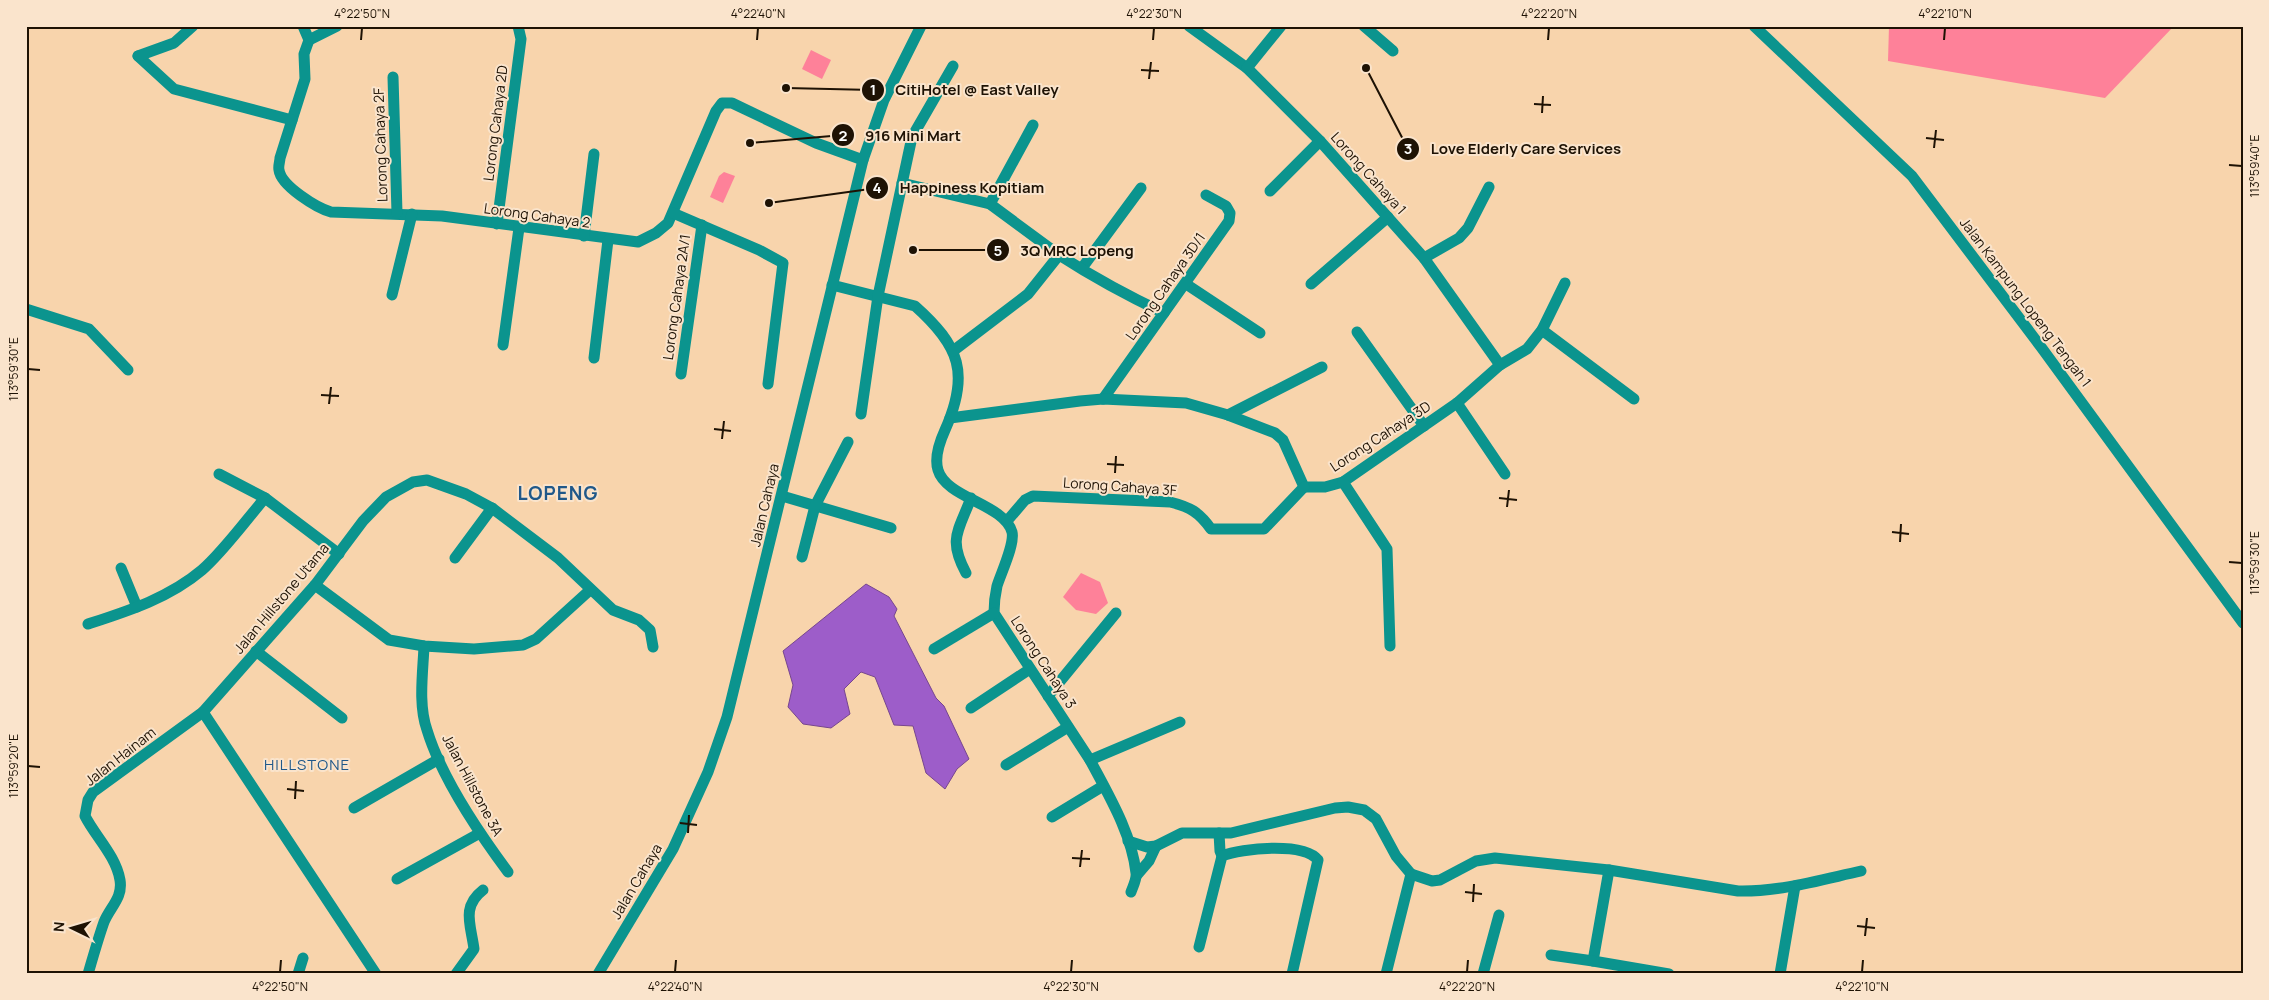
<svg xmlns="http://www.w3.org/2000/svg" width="2269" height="1000" viewBox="0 0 2269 1000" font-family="Manrope,sans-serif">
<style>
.green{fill:#fe8199}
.water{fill:#9d5dc9;stroke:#77468e}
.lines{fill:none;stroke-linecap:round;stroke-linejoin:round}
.minor{stroke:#0b948e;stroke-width:11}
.ticks{fill:none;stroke:#1e1204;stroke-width:2}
.labels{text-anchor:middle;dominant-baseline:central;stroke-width:4;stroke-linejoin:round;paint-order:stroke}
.street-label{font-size:14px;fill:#1e1204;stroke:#fae4cc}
.neighbourhood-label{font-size:15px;letter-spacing:1px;fill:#205889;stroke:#fae4cc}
.district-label{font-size:19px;font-weight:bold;letter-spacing:1px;fill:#205889;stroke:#fae4cc}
.leader{fill:none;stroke:#1e1204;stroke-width:2}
.callout-dot{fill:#1e1204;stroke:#fae4cc;stroke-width:2}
.mark-label{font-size:15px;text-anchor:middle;font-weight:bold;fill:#fff}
.callout-label{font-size:15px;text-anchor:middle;font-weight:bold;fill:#1e1204;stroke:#fae4cc;stroke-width:4;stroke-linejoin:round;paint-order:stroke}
.neatline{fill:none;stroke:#1e1204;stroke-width:2}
.ticks-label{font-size:12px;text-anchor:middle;fill:#1e1204}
</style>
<rect width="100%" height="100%" fill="#f8d4ac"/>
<g class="green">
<path d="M1889,26H2174L2105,98L1888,61Z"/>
<path d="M811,50L831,60L822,79L802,69Z"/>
<path d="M724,172L735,176L723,203L710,197L719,176Z"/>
<path d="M1081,573L1100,582L1108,603L1096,614L1076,610L1063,597Z"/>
</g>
<path class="water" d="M866,584L889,597L897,609L894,616L936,698L944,706L969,759L957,769L945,789L926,773L913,726L894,725L875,677L861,672L844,689L850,714L831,728L803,724L788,707L793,685L783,651Z"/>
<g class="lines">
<g class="minor">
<path d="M303,26L309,40L304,54L305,79L280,158C280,161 278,166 279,170C281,186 317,208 331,212L442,216L638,242L656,233L668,223L716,111L722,103H732L816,143L863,160"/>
<path d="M1189,26L1247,68L1320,141L1424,258L1500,365"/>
<path d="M1364,26L1393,51"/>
<path d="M1754,26L1912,176L2041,347L2243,623"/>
<path d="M309,40L337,26"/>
<path d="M138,56L174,89L292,120"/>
<path d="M138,56L174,43L193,26"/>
<path d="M1247,68L1281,26"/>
<path d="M393,77L397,213"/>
<path d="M902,183L990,204L1059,255"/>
<path d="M1270,191L1320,141"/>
<path d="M990,204L1033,125"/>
<path d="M673,213L759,250L783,263L768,384"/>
<path d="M497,224L521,39L518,26"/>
<path d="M584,236L594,154"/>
<path d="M1424,258L1459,238L1468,228L1489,187"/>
<path d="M1082,268L1141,188"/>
<path d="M1186,284L1260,333"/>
<path d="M1311,284L1388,217"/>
<path d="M832,285L915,306C960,346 970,374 945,430C940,441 934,457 938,470C946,498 1004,504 1012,532C1015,544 1001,573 997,586C995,595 994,603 994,613L1090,760C1108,794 1132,834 1136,873C1137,879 1133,886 1131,892"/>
<path d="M392,295L412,214"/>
<path d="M26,309L89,329L128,370"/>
<path d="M1542,330L1634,399"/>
<path d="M1357,332L1424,426"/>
<path d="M503,345L519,228"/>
<path d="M953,351L1028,294L1059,255C1093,277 1128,296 1164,313"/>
<path d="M594,358L608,240"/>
<path d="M681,374L702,225"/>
<path d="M1103,399L1229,221L1230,213L1226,206L1206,195"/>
<path d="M1457,403L1505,474"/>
<path d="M861,414L878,296L912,137L953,66"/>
<path d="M1228,415L1322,367"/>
<path d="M950,418L1080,401L1103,399L1186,403L1228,415L1275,433L1283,440L1304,487H1325L1343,482L1457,403L1500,365L1527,349L1542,330L1565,283"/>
<path d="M219,474L265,498"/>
<path d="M1343,482L1387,549L1390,646"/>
<path d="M782,496L891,528"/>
<path d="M1007,521L1025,500L1033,496L1170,502C1190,507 1199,512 1211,529H1264L1304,487"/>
<path d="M802,557L815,506L848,442"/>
<path d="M455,558L492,508"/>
<path d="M121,568L137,607"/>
<path d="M966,573C948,539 958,532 971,498"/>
<path d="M315,585L389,640L424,646L474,649L523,645L536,639L590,590"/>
<path d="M88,624C128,611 169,598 202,570C222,553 247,519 265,498L339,554"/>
<path d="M424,646C423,672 418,705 427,730C441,776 479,833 508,872"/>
<path d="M934,649L994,613"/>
<path d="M256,651L342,718"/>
<path d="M1048,696L1116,613"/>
<path d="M971,708L1030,669"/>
<path d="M1090,760L1180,722"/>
<path d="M1006,765L1068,727"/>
<path d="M354,808L439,759"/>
<path d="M1052,817L1103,786"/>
<path d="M1219,833L1220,851L1222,856"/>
<path d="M1128,841L1147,847L1156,846L1182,833H1231L1335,808L1348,807L1364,810L1376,819L1396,856L1411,874L1386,974"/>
<path d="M1609,870L1593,961L1669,974"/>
<path d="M1411,874L1432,881L1440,880L1476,861L1495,858L1609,870L1738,891C1779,892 1820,880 1861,871"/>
<path d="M1137,875L1149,861L1156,846"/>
<path d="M397,879L480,833"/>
<path d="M1199,947L1222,856C1242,848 1304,842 1318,860L1292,974"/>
<path d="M1551,955L1593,961"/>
<path d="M88,974C93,957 98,939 104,922C110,907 123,898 120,880C116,856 95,836 85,816L88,800L93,792L203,712"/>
<path d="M298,974L303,958"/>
<path d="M376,974L203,712L315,585L363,521L386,497L413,482L427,480L466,494L492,508L558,558L613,610L639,620L650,630L653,647"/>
<path d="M456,974L474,949C471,925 461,907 483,890"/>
<path d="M598,974L673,849L708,772L727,717L863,160L884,100L921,26"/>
<path d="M1483,974L1499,915"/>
<path d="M1780,974L1795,886"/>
</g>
</g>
<path class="ticks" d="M361,40L362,28M757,40L758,28M1153,40L1154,28M1548,40L1549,28M1944,40L1945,28M1141,70L1159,71M1149,79L1151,62M1534,104L1551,105M1542,113L1543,96M1926,138L1944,140M1934,148L1936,130M2229,165L2242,166M28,369L40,370M321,395L339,396M329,404L331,387M714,429L731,431M722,439L724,421M1107,464L1124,465M1115,473L1116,456M1499,498L1517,500M1507,507L1509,490M1892,532L1909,534M1900,542L1901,524M2229,562L2242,563M28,766L40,767M287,789L304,791M295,799L296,781M680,823L697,825M688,833L689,815M1072,858L1090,859M1080,867L1082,850M1465,892L1482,894M1473,902L1474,884M1857,926L1875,928M1865,936L1867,918M280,972L281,960M675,972L676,960M1071,972L1072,960M1467,972L1468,960M1862,972L1863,960"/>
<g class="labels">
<g class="street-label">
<text transform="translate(495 123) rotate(-83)">Lorong Cahaya 2D</text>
<text transform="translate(380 145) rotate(-92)">Lorong Cahaya 2F</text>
<text transform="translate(1369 173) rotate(48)">Lorong Cahaya 1</text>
<text transform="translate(537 215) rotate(8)">Lorong Cahaya 2</text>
<text transform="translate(1165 286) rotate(-55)">Lorong Cahaya 3D/1</text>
<text transform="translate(676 297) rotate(-82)">Lorong Cahaya 2A/1</text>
<text transform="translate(2026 302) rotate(53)">Jalan Kampung Lopeng Tengah 1</text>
<text transform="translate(1380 436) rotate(-33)">Lorong Cahaya 3D</text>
<text transform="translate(1120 486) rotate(4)">Lorong Cahaya 3F</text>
<text transform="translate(764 505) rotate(-77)">Jalan Cahaya</text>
<text transform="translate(281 598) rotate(-50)">Jalan Hillstone Utama</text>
<text transform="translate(1044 662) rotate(57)">Lorong Cahaya 3</text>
<text transform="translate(120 756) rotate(-38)">Jalan Hainam</text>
<text transform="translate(473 785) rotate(62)">Jalan Hillstone 3A</text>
<text transform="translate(636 881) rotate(-59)">Jalan Cahaya</text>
</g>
<g class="neighbourhood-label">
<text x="307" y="764">HILLSTONE</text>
</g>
<g class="district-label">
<text x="558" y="493">LOPENG</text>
</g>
</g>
<path class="leader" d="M786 88L873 90M750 143L843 135M1366 68L1408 149M769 203L877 188M913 250L998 250"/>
<g class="callout-dot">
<circle cx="786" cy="88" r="5"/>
<circle cx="750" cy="143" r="5"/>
<circle cx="1366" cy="68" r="5"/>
<circle cx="769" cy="203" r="5"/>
<circle cx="913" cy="250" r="5"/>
<circle cx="873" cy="90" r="12"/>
<circle cx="843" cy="135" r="12"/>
<circle cx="1408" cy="149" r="12"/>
<circle cx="877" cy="188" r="12"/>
<circle cx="998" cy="250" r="12"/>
</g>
<g class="mark-label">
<text x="873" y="95">1</text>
<text x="843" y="141">2</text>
<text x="1408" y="154">3</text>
<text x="877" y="193">4</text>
<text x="998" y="256">5</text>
</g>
<g class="callout-label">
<text x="977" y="95">CitiHotel @ East Valley</text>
<text x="913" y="141">916 Mini Mart</text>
<text x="1526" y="154">Love Elderly Care Services</text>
<text x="972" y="193">Happiness Kopitiam</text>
<text x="1077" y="256">3Q MRC Lopeng</text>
</g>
<rect width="2269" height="1000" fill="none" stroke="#fae4cc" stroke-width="55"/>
<g transform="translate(72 928) rotate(275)" stroke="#fae4cc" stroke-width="4" paint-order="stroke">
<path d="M0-4L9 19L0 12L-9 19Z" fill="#1e1204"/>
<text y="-8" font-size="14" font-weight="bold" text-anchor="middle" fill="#1e1204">N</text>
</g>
<rect x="28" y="28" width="2214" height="944" class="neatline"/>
<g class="ticks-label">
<text x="362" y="18">4°22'50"N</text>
<text x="758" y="18">4°22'40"N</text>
<text x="1154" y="18">4°22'30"N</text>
<text x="1549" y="18">4°22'20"N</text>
<text x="1945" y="18">4°22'10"N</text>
<text transform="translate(2255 166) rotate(-90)" y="4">113°59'40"E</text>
<text transform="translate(14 369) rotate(-90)" y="4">113°59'30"E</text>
<text transform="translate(2255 563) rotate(-90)" y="4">113°59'30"E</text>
<text transform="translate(14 766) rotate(-90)" y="4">113°59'20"E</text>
<text x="280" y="991">4°22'50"N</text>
<text x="675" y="991">4°22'40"N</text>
<text x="1071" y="991">4°22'30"N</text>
<text x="1467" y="991">4°22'20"N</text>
<text x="1862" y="991">4°22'10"N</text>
</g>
</svg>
